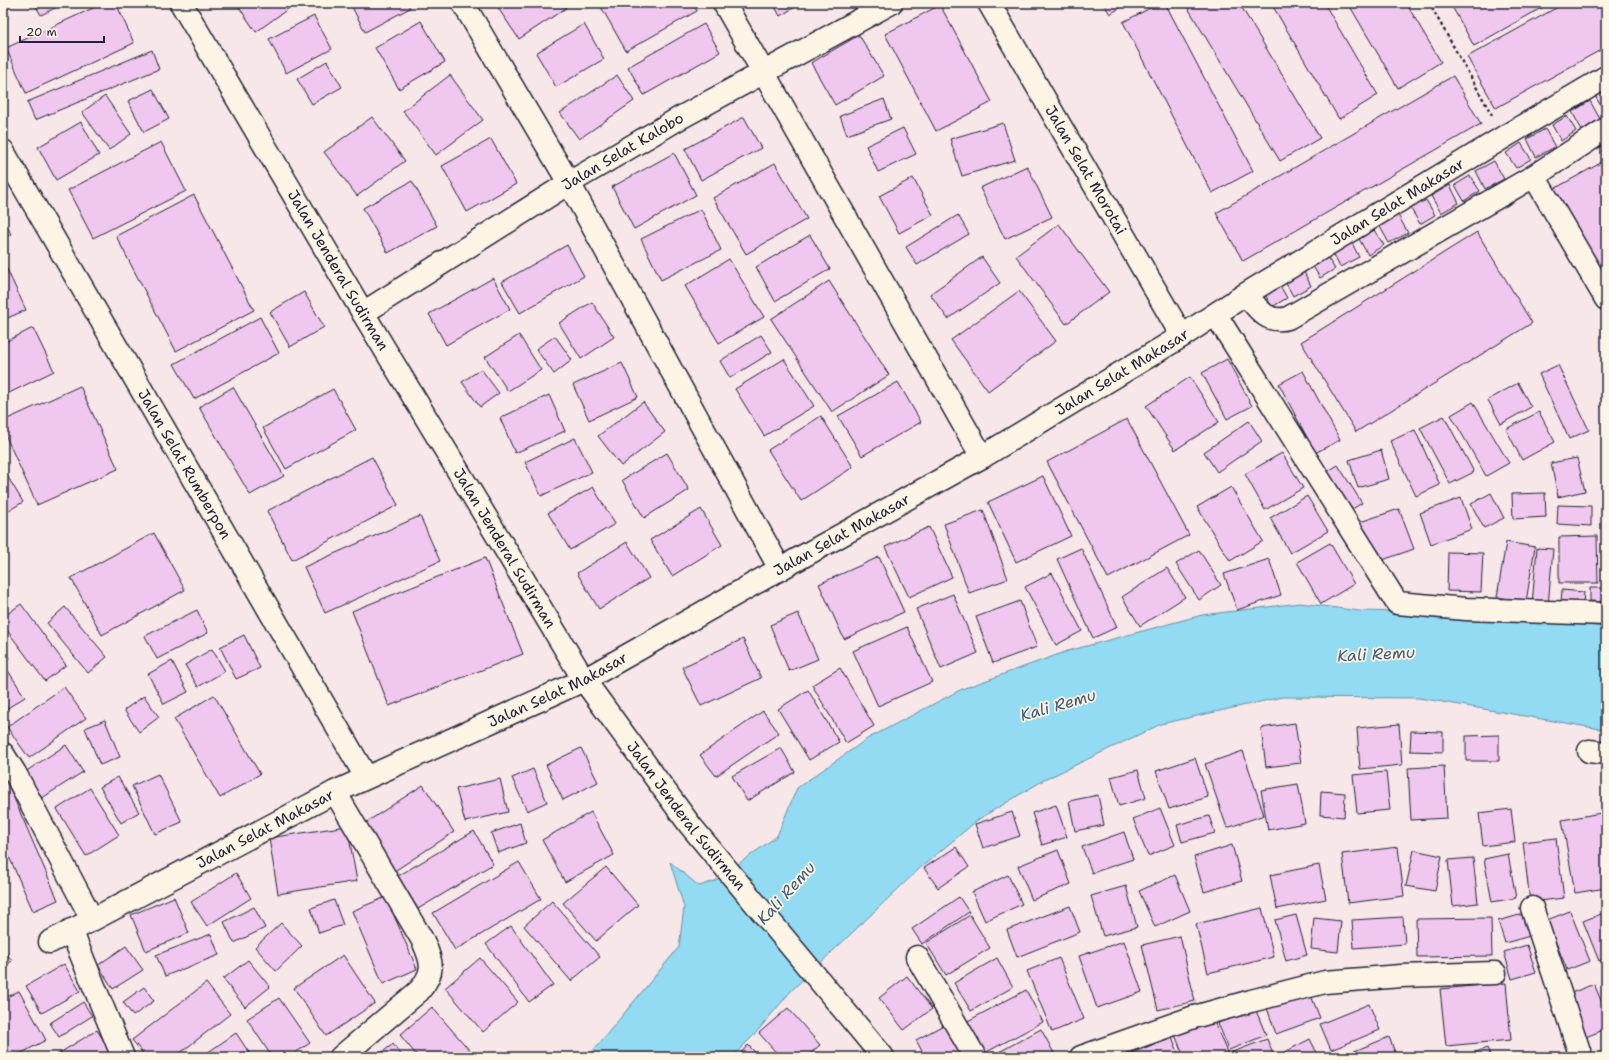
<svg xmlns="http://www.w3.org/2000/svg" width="1609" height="1060" viewBox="0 0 1609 1060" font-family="'Shantell Sans',sans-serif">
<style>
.water{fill:#92dbf3;stroke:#6591a9}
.building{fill:#f0c7ef;stroke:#22223b}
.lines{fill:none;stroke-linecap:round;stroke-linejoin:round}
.minor-casing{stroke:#22223b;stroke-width:25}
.secondary-casing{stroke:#22223b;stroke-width:25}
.path{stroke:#22223b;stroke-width:2.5;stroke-dasharray:3 3;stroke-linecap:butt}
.minor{stroke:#fcf5e5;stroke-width:22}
.secondary{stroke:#fcf5e5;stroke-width:22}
.labels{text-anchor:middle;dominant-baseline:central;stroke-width:3.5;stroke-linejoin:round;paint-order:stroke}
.street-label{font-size:15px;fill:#22223b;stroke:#fcf5e5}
.water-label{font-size:16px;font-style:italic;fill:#445a72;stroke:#fcf5e5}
</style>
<rect width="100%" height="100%" fill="#f8e7e8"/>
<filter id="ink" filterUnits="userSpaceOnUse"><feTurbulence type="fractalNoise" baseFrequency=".025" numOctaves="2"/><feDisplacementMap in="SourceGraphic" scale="8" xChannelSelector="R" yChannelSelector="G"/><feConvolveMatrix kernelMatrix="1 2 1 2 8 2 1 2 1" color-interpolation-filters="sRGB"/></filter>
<g filter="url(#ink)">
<path class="water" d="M1300,603L1359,611L1457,613L1606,627V730L1419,698L1282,697L1161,724L1044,780L979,819L919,869L791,991L754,1035L732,1057H588L679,947L684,907L670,862L699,886L715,881L777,836L797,788L867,739L962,689L1068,651L1202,615Z"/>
<g class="building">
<path d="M34,3H65L41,15Z"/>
<path d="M104,3H116L134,43L26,93L6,48Z"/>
<path d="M236,3H296L256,32Z"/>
<path d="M350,3H407L410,8L365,32Z"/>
<path d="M505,3H563L566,8L519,39L498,8Z"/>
<path d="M603,3H693L697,11L626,51L600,5Z"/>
<path d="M773,3H802L780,16Z"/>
<path d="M1103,3H1128L1110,14Z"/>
<path d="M1160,3H1165L1253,171L1212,193L1123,22Z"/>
<path d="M1185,3H1239L1320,138L1280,161Z"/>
<path d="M1271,3H1324L1378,95L1339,119Z"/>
<path d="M1348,3H1406L1441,62L1398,88Z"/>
<path d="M1450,3H1550L1474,46Z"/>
<path d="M1565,3H1606V47L1496,108L1467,57Z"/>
<path d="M940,5L992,102L936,131L885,34Z"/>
<path d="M314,16L332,49L286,73L269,39Z"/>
<path d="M421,21L445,62L399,89L375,48Z"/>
<path d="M584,24L604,59L556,87L536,53Z"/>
<path d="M704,24L720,52L644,95L628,67Z"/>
<path d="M859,35L884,76L835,105L811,63Z"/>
<path d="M152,50L159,69L35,120L27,102Z"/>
<path d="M327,61L342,87L312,104L297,79Z"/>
<path d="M450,75L483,120L436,155L403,111Z"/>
<path d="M617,75L634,101L579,139L560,113Z"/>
<path d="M1453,76L1481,124L1243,261L1216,213Z"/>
<path d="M153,89L169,119L144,132L128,101Z"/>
<path d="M1606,89V110L1604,111L1595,96Z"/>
<path d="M105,96L131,134L109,150L82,112Z"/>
<path d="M884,99L891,119L847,135L840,116Z"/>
<path d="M1590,101L1600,119L1582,130L1572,112Z"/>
<path d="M1567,116L1576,131L1561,141L1552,125Z"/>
<path d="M372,117L405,161L357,196L324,152Z"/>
<path d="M744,117L761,148L701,180L685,149Z"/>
<path d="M81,122L99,155L56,180L38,147Z"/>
<path d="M1003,123L1015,160L962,176L950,139Z"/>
<path d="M903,128L916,154L878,172L866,146Z"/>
<path d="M1545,129L1555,147L1536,157L1527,139Z"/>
<path d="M491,139L516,184L467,212L442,166Z"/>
<path d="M161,142L186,191L93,238L68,190Z"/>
<path d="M1521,143L1531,159L1516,168L1506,153Z"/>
<path d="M674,153L696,195L634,229L612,187Z"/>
<path d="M1606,160V279L1552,190Z"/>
<path d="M1494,161L1504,179L1485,189L1476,171Z"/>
<path d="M775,163L807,219L746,254L713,198Z"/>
<path d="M1027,166L1052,217L1005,239L980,188Z"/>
<path d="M1470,176L1480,191L1464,201L1455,185Z"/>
<path d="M913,178L933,215L899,233L879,196Z"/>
<path d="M412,181L437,226L388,253L363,208Z"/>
<path d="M1450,185L1459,203L1441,213L1431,196Z"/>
<path d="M194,195L254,310L176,351L116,236Z"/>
<path d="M1426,200L1435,215L1420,224L1411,209Z"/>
<path d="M701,209L721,250L661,280L641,239Z"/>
<path d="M958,215L969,234L917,265L906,247Z"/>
<path d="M1398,215L1408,233L1389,243L1379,225Z"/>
<path d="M3,219L11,234L3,238Z"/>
<path d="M1059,224L1109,292L1066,324L1016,256Z"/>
<path d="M1374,230L1384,245L1368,255L1359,239Z"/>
<path d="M1477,232L1532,323L1356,432L1301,342Z"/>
<path d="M810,235L830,269L775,301L756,267Z"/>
<path d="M1350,239L1359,257L1340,267L1331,250Z"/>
<path d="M567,245L584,276L520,313L502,282Z"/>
<path d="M1325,254L1335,269L1320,278L1311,263Z"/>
<path d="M982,257L1000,283L948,319L930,294Z"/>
<path d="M729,259L764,317L719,343L685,286Z"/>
<path d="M5,265L26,310L3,320V266Z"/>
<path d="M1302,268L1311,286L1293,296L1283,278Z"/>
<path d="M493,278L510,309L446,345L429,314Z"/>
<path d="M829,281L889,375L832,412L771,319Z"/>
<path d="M1278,282L1287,298L1272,307L1263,291Z"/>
<path d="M1019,291L1056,341L988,391L951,340Z"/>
<path d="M304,292L324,327L290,347L270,312Z"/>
<path d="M592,302L614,337L581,359L559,323Z"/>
<path d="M260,317L279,353L194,399L174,364Z"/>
<path d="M33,328L54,371L3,396V343Z"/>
<path d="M519,335L541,370L508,391L485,357Z"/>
<path d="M761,335L772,352L730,378L720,361Z"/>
<path d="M555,336L572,360L554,374L536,349Z"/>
<path d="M784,359L814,406L764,436L735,389Z"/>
<path d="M1227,359L1252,406L1227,419L1202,373Z"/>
<path d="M622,363L638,397L589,420L573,385Z"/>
<path d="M1558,365L1589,430L1569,439L1539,374Z"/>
<path d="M481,369L499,393L480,407L462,382Z"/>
<path d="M1303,371L1340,440L1315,453L1279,384Z"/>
<path d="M1190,377L1219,422L1175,450L1146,406Z"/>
<path d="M898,382L921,422L862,456L838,416Z"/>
<path d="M1518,383L1531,407L1501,424L1488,400Z"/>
<path d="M80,386L118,469L37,505L3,430V421Z"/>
<path d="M233,387L284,476L250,495L199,407Z"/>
<path d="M333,389L356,430L286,469L263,428Z"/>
<path d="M549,395L565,431L515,453L500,418Z"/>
<path d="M643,402L665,432L621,466L598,436Z"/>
<path d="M1473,402L1509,463L1486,476L1451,415Z"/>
<path d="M1539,412L1555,442L1522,460L1506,429Z"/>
<path d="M821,416L853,467L801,501L768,450Z"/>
<path d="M1444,416L1474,472L1450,484L1420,428Z"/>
<path d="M1127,419L1189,535L1108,578L1047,462Z"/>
<path d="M1249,421L1262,441L1217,472L1204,452Z"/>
<path d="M1415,430L1440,485L1416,496L1390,441Z"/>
<path d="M575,438L592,472L541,496L525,462Z"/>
<path d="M1381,450L1389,479L1358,488L1349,460Z"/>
<path d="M667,453L689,490L644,518L622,480Z"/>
<path d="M1282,453L1303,488L1265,510L1245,474Z"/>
<path d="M372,457L398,505L292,560L267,511Z"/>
<path d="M1577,458L1585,491L1558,497L1551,463Z"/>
<path d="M1338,465L1362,503L1349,511L1325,473Z"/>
<path d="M3,469L23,502L3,514Z"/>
<path d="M1043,476L1071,536L1016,562L988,502Z"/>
<path d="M593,487L615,524L570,550L548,513Z"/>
<path d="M1231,487L1263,541L1230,561L1197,507Z"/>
<path d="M1491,493L1504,518L1484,528L1471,504Z"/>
<path d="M1545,493L1546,517L1513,519L1512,494Z"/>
<path d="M1307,496L1328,531L1290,553L1270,518Z"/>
<path d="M1461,498L1472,529L1431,544L1420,513Z"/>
<path d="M1558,505L1591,506V526L1557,524Z"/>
<path d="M701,509L722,545L672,576L650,540Z"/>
<path d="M1399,509L1414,549L1374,563L1360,522Z"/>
<path d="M983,510L1008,579L969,593L944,524Z"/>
<path d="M420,516L440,561L325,613L304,567Z"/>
<path d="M929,527L952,577L909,597L885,547Z"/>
<path d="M154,533L185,590L102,635L71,578Z"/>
<path d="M1597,536L1598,583H1559V537Z"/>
<path d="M627,542L649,578L599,609L577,573Z"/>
<path d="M1506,542L1535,547L1526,602L1497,597Z"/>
<path d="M1330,543L1354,584L1321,604L1297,562Z"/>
<path d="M1081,548L1117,627L1093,638L1057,559Z"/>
<path d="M1537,548L1553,549L1548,606L1532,604Z"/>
<path d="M1199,550L1221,585L1199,600L1176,564Z"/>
<path d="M1448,552L1483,553L1481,592L1447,591Z"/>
<path d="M879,557L904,612L844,639L819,584Z"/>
<path d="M485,558L523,654L389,706L352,611Z"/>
<path d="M1269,559L1281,595L1237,610L1224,574Z"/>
<path d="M1167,568L1185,597L1140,626L1122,597Z"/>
<path d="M1052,573L1082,631L1056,645L1025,587Z"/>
<path d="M1590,588H1606V602L1590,601Z"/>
<path d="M1562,590L1584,592L1583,604L1561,602Z"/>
<path d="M953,594L978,653L941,669L916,609Z"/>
<path d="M1020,601L1037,647L993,663L976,617Z"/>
<path d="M21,604L66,665L45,681L3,625V617Z"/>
<path d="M65,607L107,657L88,673L47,623Z"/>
<path d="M197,610L208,633L157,659L145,636Z"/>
<path d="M798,613L818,659L789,671L770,625Z"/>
<path d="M907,627L932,682L878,706L853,651Z"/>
<path d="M244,635L260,668L236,679L220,647Z"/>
<path d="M743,639L761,678L701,706L682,667Z"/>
<path d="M3,649L9,658L3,661Z"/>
<path d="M212,649L225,671L198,687L185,665Z"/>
<path d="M172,661L188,692L164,704L148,674Z"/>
<path d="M5,666L25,697L3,711V667Z"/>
<path d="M840,668L874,726L846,743L812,685Z"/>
<path d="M64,687L86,718L29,758L7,727Z"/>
<path d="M808,690L839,742L809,760L778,709Z"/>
<path d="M214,695L260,774L220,798L174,719Z"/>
<path d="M144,696L159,717L139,732L124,710Z"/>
<path d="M763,711L779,733L716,776L700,755Z"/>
<path d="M105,720L120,757L100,765L85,728Z"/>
<path d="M1295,723L1301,763L1266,767L1261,728Z"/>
<path d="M1399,724L1402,765L1360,769L1357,728Z"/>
<path d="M1411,731L1443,732V752L1410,751Z"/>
<path d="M1499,735V761H1466V736Z"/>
<path d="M66,745L83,772L42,798L25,772Z"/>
<path d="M581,748L598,782L563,800L546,765Z"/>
<path d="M781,748L795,772L747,801L732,776Z"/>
<path d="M1243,751L1264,815L1227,828L1205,764Z"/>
<path d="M1195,758L1208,797L1169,809L1156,771Z"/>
<path d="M1444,766L1447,818L1411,820L1408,768Z"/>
<path d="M533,769L547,802L527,811L512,778Z"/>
<path d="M1138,770L1146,798L1119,806L1111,777Z"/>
<path d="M1386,772L1390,810L1357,813L1353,775Z"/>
<path d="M158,774L182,822L155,834L132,786Z"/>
<path d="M118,777L139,812L121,823L100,787Z"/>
<path d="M500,779L508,812L465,822L456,789Z"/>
<path d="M7,782L58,900L33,911L3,843V784Z"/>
<path d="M1298,784L1305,823L1268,830L1261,790Z"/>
<path d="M423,785L454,832L393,872L362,825Z"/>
<path d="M90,788L119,835L86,856L57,809Z"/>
<path d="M1321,791L1345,793L1344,817L1320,815Z"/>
<path d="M1098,795L1104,825L1075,831L1069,801Z"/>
<path d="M1056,805L1067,837L1042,845L1032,813Z"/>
<path d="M1160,808L1175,845L1148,856L1133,819Z"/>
<path d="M1511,809L1515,842L1483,846L1479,813Z"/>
<path d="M591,812L614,855L565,882L542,840Z"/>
<path d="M1012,812L1020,836L983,848L975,824Z"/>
<path d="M1601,813L1606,842V888L1575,893L1562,820Z"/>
<path d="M1209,816L1215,833L1182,842L1177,825Z"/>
<path d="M520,823L526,843L498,853L491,833Z"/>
<path d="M347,826L357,881L278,894L269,838Z"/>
<path d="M474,831L493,864L418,909L398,876Z"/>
<path d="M1124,832L1133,859L1092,873L1082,847Z"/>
<path d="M1556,838L1564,898L1530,902L1523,842Z"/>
<path d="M1232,845L1242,881L1204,892L1194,857Z"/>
<path d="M956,847L969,867L938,888L924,868Z"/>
<path d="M1398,847L1404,896L1348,903L1342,854Z"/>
<path d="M1058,850L1071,884L1032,900L1018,866Z"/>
<path d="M1414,850L1442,856L1435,891L1406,886Z"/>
<path d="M1508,854L1516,898L1492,902L1484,859Z"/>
<path d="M1473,858L1478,903L1453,906L1448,860Z"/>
<path d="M519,862L541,899L455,950L433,913Z"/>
<path d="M1319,865L1326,899L1277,909L1270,875Z"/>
<path d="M606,867L638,905L596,941L563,903Z"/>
<path d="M236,873L251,898L207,926L191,902Z"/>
<path d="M1008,875L1022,904L985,921L972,892Z"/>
<path d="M1175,875L1190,911L1155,927L1139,891Z"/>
<path d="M1126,886L1137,927L1103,936L1091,896Z"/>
<path d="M174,897L189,933L146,951L131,915Z"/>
<path d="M386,897L417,969L383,984L352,911Z"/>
<path d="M959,897L969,912L922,944L912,929Z"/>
<path d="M334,900L343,925L319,933L311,908Z"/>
<path d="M552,901L600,957L571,981L524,926Z"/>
<path d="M1070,906L1080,932L1017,957L1007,930Z"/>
<path d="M254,907L265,928L234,943L224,922Z"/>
<path d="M1262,908L1274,957L1208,973L1196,924Z"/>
<path d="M1570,911L1590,961L1567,970L1547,920Z"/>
<path d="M1606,912V958L1599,961L1583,921Z"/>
<path d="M1523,914L1530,936L1505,943L1498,921Z"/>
<path d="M970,915L990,948L946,975L926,943Z"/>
<path d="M1296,915L1307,955L1286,961L1275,920Z"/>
<path d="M1403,917L1405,944L1354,948L1352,920Z"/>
<path d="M1314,918L1341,921L1338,952L1311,949Z"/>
<path d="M1491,918L1492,956L1417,957L1416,919Z"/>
<path d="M281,923L302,946L276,971L255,947Z"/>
<path d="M511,926L553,985L529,1002L486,944Z"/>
<path d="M211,934L219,955L165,976L156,955Z"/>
<path d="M1180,936L1195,1001L1158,1010L1142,945Z"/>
<path d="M1124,941L1142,992L1097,1008L1079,956Z"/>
<path d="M1527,945L1536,972L1512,979L1504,952Z"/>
<path d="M126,946L143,970L113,989L98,965Z"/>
<path d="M3,948L12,961L3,967Z"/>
<path d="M343,955L375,1003L326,1036L294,988Z"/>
<path d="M480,958L518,1002L483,1032L445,988Z"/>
<path d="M997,958L1013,987L971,1011L954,983Z"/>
<path d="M1059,958L1084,1019L1052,1032L1027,971Z"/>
<path d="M248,960L270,987L245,1007L223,979Z"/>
<path d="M64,964L80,991L42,1013L26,986Z"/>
<path d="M907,976L932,1009L904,1030L879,998Z"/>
<path d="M206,983L230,1014L175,1057H146L132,1040Z"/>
<path d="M1506,983L1511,1040L1446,1046L1440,989Z"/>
<path d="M1594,984L1606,1012V1029L1583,1038L1566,995Z"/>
<path d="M144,987L154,1001L133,1016L123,1002Z"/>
<path d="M1026,990L1043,1022L981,1055L964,1023Z"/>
<path d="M19,991L46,1040L14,1057H3V999Z"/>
<path d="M1310,993L1320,1018L1276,1034L1267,1008Z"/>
<path d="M279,998L310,1043L289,1057H272L247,1019Z"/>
<path d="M83,1002L92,1016L59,1037L50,1023Z"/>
<path d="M1369,1004L1380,1030L1331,1050L1320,1024Z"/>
<path d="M432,1007L471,1052L465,1057H418L400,1035Z"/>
<path d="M788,1008L820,1045L806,1057H780L759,1033Z"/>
<path d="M1255,1008L1266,1035L1229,1050L1218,1023Z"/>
<path d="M1213,1019L1229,1057H1184L1175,1035Z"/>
<path d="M949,1022L966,1054L960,1057H925L916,1040Z"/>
<path d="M1041,1029L1056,1057H990Z"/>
<path d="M97,1030L114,1057H53Z"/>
<path d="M236,1033L252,1057H201Z"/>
<path d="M1172,1037L1180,1057H1122Z"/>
<path d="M1389,1037L1397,1057H1348L1347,1054Z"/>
<path d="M1267,1039L1274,1057H1232L1230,1053Z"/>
<path d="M1310,1039L1319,1057H1280L1279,1055Z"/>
<path d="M393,1044L403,1057H376Z"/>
<path d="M748,1045L760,1057H737Z"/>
<path d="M1487,1048L1491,1057H1462Z"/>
</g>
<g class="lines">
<g class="minor-casing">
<g id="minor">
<path d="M463,3L569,183L780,569"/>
<path d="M724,3L982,457"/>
<path id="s1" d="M989,3L1182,336"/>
<path id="s2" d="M3,151L366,777"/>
<path d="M1534,176L1606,299"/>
<path d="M1246,294C1258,309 1267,324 1288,318L1534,176L1606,129"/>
<path id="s3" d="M363,313L569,183L678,119L891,3"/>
<path d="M1216,315L1397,603L1466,609L1606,614"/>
<path d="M1589,751L1606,753"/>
<path d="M3,754L15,773L92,919"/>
<path d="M335,792L423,941C433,963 435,972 419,991L341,1057"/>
<path d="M1532,908L1581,1057"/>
<path d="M71,930L123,1057"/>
<path id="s4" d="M50,942L335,792L584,680L780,569L982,457L1182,336L1246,294L1504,137L1606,77"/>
<path d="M917,957L975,1057"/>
<path d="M1081,1057L1194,1017L1251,1001L1325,982L1401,976L1495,973"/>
</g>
</g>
<g class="secondary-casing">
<g id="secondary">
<path id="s5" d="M181,3L363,313L584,680L690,825L883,1057"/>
</g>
</g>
<path class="path" d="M1429,3L1492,115"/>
<use href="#minor" class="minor"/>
<use href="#secondary" class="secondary"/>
</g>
</g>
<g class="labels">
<g class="street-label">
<text stroke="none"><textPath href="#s3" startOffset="306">Jalan Selat Kalobo</textPath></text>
<text stroke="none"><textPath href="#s1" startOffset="193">Jalan Selat Morotai</textPath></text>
<text stroke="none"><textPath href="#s4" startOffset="1539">Jalan Selat Makasar</textPath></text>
<text stroke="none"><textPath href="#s5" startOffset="310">Jalan Jenderal Sudirman</textPath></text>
<text stroke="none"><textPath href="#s4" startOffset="1215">Jalan Selat Makasar</textPath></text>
<text stroke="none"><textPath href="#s2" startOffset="362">Jalan Selat Rumberpon</textPath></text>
<text stroke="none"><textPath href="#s4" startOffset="891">Jalan Selat Makasar</textPath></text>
<text stroke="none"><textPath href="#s5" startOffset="634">Jalan Jenderal Sudirman</textPath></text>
<text stroke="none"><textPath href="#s4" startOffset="567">Jalan Selat Makasar</textPath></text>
<text stroke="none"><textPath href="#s5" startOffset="958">Jalan Jenderal Sudirman</textPath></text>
<text stroke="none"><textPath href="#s4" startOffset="243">Jalan Selat Makasar</textPath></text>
</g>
<g class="water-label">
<text transform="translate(1376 654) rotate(-3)">Kali Remu</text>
<text transform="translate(1058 705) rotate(-16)">Kali Remu</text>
<text transform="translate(786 893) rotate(-48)">Kali Remu</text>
</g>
</g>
<rect width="1609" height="1060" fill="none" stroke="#fcf5e5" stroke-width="16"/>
<rect x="8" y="8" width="1593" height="1044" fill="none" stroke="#22223b" stroke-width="1.5" filter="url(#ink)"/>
<path d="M20 36v6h84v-6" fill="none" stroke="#22223b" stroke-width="2"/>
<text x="26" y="36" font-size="12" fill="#22223b" stroke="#fcf5e5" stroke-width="3" paint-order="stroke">20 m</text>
</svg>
